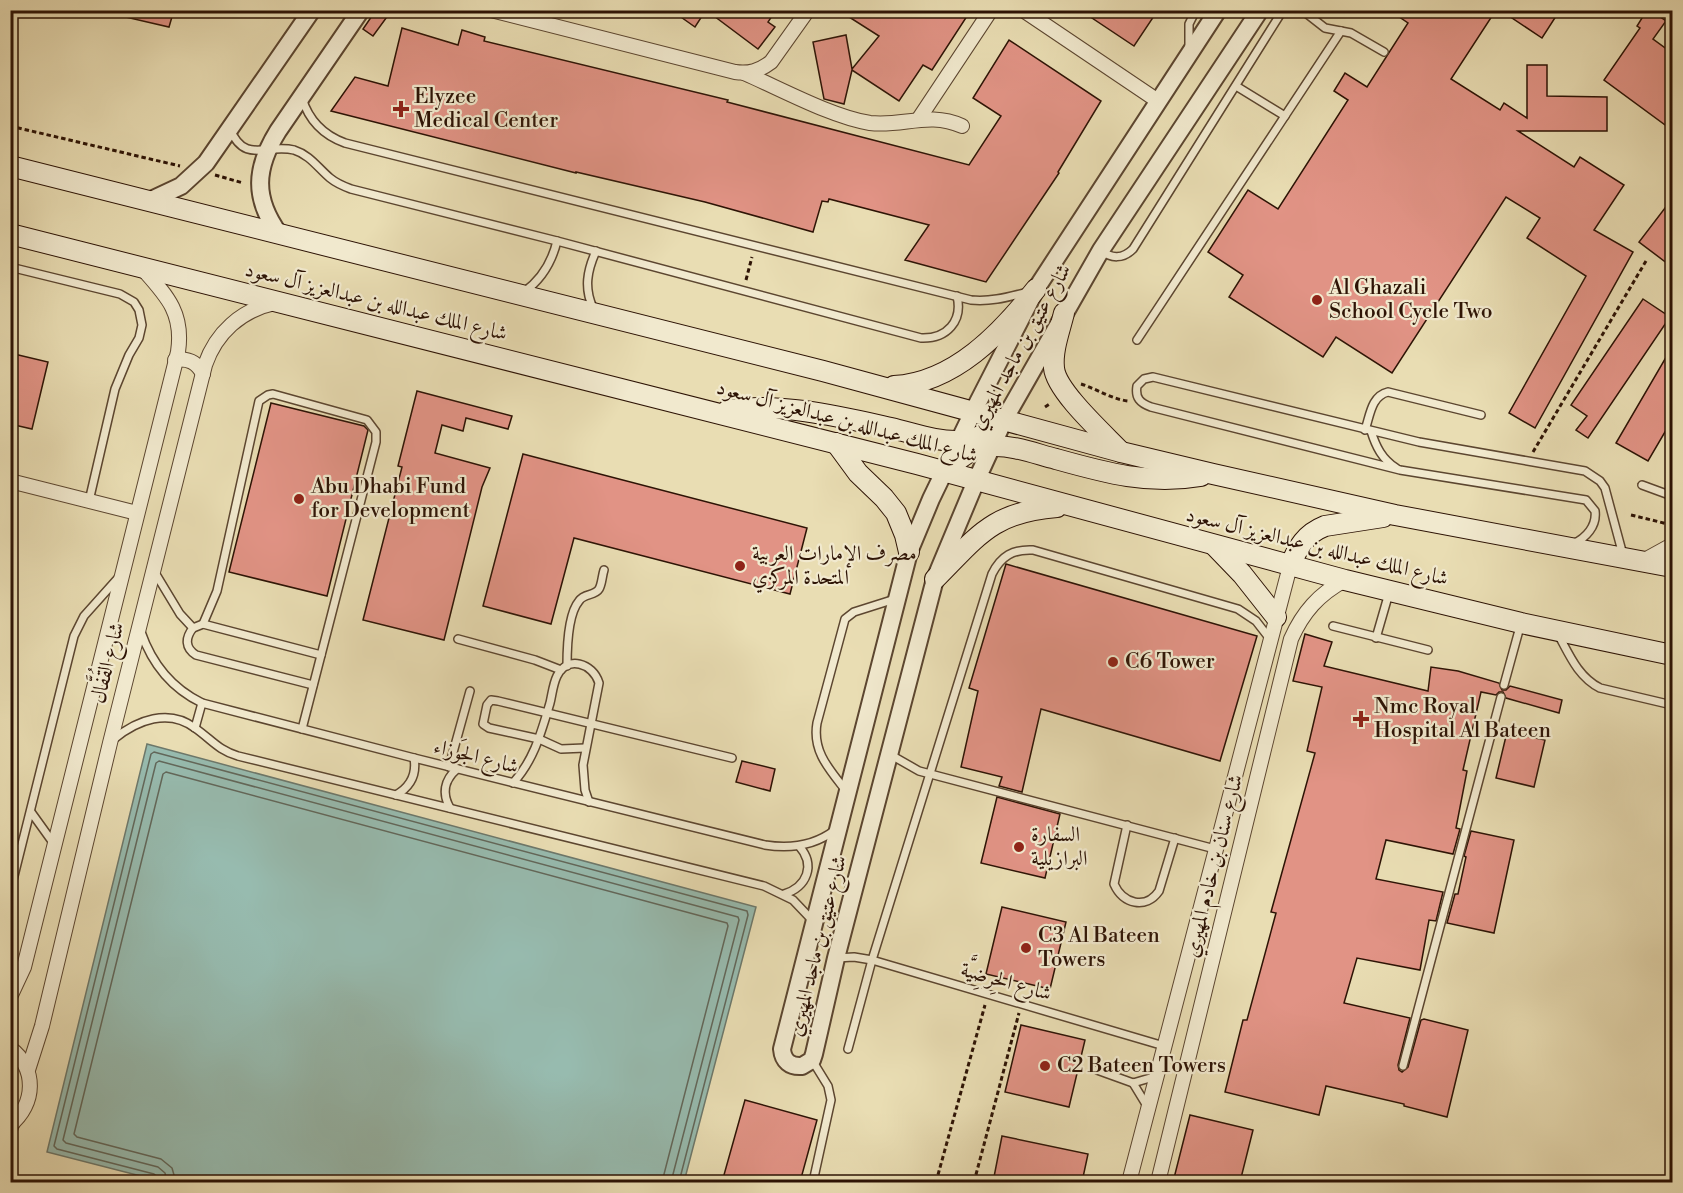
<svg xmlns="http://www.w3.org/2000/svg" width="1683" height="1193" viewBox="0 0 1683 1193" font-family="'Libre Bodoni',Amiri,serif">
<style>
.water{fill:#97bbaf;stroke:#6d786b;stroke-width:1.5}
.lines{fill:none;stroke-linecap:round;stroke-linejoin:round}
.shore{stroke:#62675a;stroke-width:1.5}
.building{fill:#e19385;stroke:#2d1305;stroke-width:1.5}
.service-casing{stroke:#5c4630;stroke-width:10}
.minor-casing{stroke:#5c4630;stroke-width:16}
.tertiary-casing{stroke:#5c4630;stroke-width:20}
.secondary-casing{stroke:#2d1305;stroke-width:22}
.path{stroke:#2d1305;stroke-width:3;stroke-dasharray:4.5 3;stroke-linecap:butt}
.service{stroke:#f1e9ce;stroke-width:7}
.minor{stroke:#f1e9ce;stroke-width:14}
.tertiary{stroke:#f1e9ce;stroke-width:16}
.secondary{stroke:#f1e9ce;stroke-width:20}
.poi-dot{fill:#8f2418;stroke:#f1e9ce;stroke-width:2}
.labels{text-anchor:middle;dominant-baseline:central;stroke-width:4.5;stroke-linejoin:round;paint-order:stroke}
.poi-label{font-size:21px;fill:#2d1305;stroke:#f1e9ce;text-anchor:start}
.street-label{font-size:21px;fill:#2d1305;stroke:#f1e9ce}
</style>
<rect width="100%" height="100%" fill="#e9ddb3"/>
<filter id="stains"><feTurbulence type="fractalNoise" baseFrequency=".00333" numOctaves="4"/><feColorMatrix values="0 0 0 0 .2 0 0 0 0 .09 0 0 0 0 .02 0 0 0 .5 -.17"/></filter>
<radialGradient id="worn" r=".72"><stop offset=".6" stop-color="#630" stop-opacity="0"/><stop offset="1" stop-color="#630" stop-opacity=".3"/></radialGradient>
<path class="water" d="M147,744L756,907L684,1182H164L47,1152Z"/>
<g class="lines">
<g class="shore">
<path d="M159,1182L158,1177L154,1174L57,1149L54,1146L151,754L154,752L747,911L748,915L679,1182"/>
<path d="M167,1182L165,1173L158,1167L66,1143L63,1140L156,763L159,761L738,917L739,920L671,1182"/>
<path d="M176,1182L172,1168L161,1159L77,1137L74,1134L163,774L166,772L727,923L728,926L662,1182"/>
</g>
</g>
<g class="building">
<path d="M121,10H174L169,27L121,16Z"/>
<path d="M376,10H392L373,36L363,29Z"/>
<path d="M671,10H706L695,27Z"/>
<path d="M706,10H776L768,22L775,27L758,49Z"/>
<path d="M838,10H971L932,70L923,65L899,101L852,70L844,104L824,99L813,42L846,35L852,69L879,36Z"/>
<path d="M1080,10H1158L1134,46Z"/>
<path d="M1389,10H1496L1451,79L1500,110L1504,103L1527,118V65H1547V96L1607,97V131H1518L1574,167L1580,157L1624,185L1594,230L1633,252L1535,428L1509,413L1586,276L1527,238L1540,218L1506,197L1392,373L1336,337L1323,357L1229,297L1243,275L1208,252L1248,190L1278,209L1348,100L1334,91L1345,73L1367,87L1408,23Z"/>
<path d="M1500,10H1560L1542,38Z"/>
<path d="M1647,10H1650L1666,21L1653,39L1672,53V130L1604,80L1640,28L1637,26Z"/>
<path d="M402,28L458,45L462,30L485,37L484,41L728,100L727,102L969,165L1001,116L973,98L1009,40L1101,101L1058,172L1059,173L986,282L905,260L929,225L829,199L828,202L822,201L813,232L705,202L576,172V173L331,111L355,77L388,86Z"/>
<path d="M1665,208L1672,213V267L1639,242Z"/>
<path d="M1643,299L1670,317L1588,438L1576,430L1587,416L1571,405Z"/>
<path d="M1672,347V420L1648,461L1616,443Z"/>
<path d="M10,353L48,362L32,429L10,424Z"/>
<path d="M417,391L512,416L508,429L466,418L463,431L442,425L435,453L490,468L482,487L444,640L363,620L402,467L398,466Z"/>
<path d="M271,403L364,426L368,430L327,596L229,572Z"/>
<path d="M523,454L807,528L790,594L574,538L551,624L483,606Z"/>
<path d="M1006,564L1257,636L1220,761L1041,709L1022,792L999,786L1002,777L961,767L978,691L969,688Z"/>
<path d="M1305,634L1332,642L1324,666L1428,691L1431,667L1458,671L1499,683L1502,690H1506L1510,686L1562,700L1559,713L1506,698L1503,692H1499L1496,695L1481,692L1463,770L1467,771L1456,828L1460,829L1453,854L1386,840L1376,879L1443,892L1436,921L1429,920L1420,970L1357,958L1344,1003L1410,1018L1398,1065L1399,1070L1402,1072L1408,1067L1421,1020L1424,1019L1468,1030L1447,1117L1404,1106V1104L1326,1086L1319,1115L1225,1092L1243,1020H1247L1276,913L1271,912L1315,753L1307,751L1322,687L1293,681Z"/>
<path d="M1507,732L1545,740L1534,787L1496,778Z"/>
<path d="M742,761L775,769L770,791L736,782Z"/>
<path d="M997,797L1060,814L1045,878L981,863Z"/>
<path d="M1471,831L1514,840L1494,933L1447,923L1455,894H1458L1466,857L1464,856Z"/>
<path d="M1002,907L1066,922L1050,989L986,974Z"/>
<path d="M1021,1025L1085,1040L1069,1107L1005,1092Z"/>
<path d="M745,1100L817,1120L800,1182H722Z"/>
<path d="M1190,1115L1253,1130L1240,1182H1173Z"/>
<path d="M1002,1136L1088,1154L1082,1182H993Z"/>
</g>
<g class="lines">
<g class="service-casing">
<g id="service">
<path d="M1302,10L1325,28L1351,33L1384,52"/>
<path d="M1189,48V24L1196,10"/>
<path d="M1236,86L1285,116"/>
<path d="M302,98C309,121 323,135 345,143L971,300C991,302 1008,297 1028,292"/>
<path d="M230,129C245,165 267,143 294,150C310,155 318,168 330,178C336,183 343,186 351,189L557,241L921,338C947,339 963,321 957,296"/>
<path d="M1101,250C1111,259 1123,259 1133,249L1283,10"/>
<path d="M10,267L120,294L134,302L139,310L142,325L139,338L129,355L115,389L89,501"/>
<path d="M524,292C542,279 552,262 557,241"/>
<path d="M593,308C584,288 587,271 596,251"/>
<path d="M1137,340L1341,31"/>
<path d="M1365,430C1370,416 1371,396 1388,392L1481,415"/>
<path d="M1371,431C1376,447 1382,459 1396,468"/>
<path d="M1642,485L1672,496"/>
<path d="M1573,544C1586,538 1597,526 1595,511L1586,500L1400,470L1151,407C1140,403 1135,398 1137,386L1144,379L1153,377L1419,442L1585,471L1600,481L1605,488L1623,555"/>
<path d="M154,571L180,614L193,628"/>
<path d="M203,624L217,591L259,401L268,395L273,394L367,420L376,432V442L302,729"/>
<path d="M1333,626L1428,650"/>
<path d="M141,632C152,664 171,688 202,703L414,758L765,845C790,849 814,846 835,830"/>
<path d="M1558,634C1569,654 1578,677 1600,688L1672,705"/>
<path d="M1376,638L1389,593"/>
<path d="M458,639L535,660L561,670"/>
<path d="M567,666C567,649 568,614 579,601C584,593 595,596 599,589C602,584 602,576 604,570"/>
<path d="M313,685L196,655C185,648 185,638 193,628L203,624L321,655"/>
<path d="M1504,685L1521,623"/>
<path d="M195,728L202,703"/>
<path d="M114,739C137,720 169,708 195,728C212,740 218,750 238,756L764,886L793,900L813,921"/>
<path d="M585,748L561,749L539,739L489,728L483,724L487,705L491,700L498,701L732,758"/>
<path d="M891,755L919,771L1215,849"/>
<path d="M449,767L470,691"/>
<path d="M513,783C534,760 541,733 550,703C552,695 553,684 557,676C567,655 593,663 599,683L583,765L585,790L589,802"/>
<path d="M847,792C830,770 812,752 817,723L845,619L854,612L895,599"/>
<path d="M396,795C410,787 417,775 414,758"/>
<path d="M450,808C442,794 444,780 457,769"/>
<path d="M31,812L54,844"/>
<path d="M1127,825L1114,884C1123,904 1146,910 1159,891L1175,838"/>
<path d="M10,892L74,636L84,616L118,578"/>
<path d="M784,894C807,887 816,865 799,846"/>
<path d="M836,958L854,957L872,960L1164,1046"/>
<path d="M848,1049L872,960L992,574C1001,556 1013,549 1033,550L1238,609L1256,621L1270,639"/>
<path d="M812,1060L828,1086L831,1100L813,1182"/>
<path d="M1403,1066L1501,697"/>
<path d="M1097,1070L1133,1083L1157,1076"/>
<path d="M1133,1083L1147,1106"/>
<path d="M10,1137L16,1123"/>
</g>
</g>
<g class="minor-casing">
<g id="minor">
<path d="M491,10L735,72C749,74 759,71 771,62L808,10"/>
<path d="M1023,10L1158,101"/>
<path d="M744,73C781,89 832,117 870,123C903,127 929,111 962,126"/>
<path d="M918,120L991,10"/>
<path d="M175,360C188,358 197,362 203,374"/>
<path d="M10,481L137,513"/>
<path d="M1643,561L1672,545"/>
<path d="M10,997L24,967L178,352C184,312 166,295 141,267"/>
<path d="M10,1048C37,1068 36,1104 10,1125"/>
<path d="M28,1070L42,1026L110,743L205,365C216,333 241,310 275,303"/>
<path d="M1129,1182L1290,566"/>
<path d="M1158,1182L1291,639C1303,612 1319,594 1345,580"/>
</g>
</g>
<g class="tertiary-casing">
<g id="tertiary">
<path d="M1218,10L1036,289L973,412L931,499L909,552L782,1049C783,1061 790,1067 802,1066L812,1060L814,1054L836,958L935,579L976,481L1004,420L1101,250L1260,10"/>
<path d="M149,201L181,186L206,163L312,10"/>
<path d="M279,234C253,198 255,168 278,131L361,10"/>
</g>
</g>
<g class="secondary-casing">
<g id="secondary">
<path d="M10,166L823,371L1121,452L1213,474L1395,515L1672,567"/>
<path d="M10,234L917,464L1345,580L1521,623L1672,655"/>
<path d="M1064,313C1060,330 1052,350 1054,368C1056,391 1104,434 1121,452"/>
<path d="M894,386C954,383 1001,333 1036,289"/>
<path d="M728,410C784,403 837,416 891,428C913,433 937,442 959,441C976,440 992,431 1004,420"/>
<path d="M836,443L858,473L884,498L896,513L905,535L909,552"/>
<path d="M944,472C958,459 973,446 992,446C1013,445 1036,454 1056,459C1106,473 1149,485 1201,476"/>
<path d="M1215,546L1242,574L1276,617"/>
<path d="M1290,566C1298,547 1305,534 1325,526L1383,517"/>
<path d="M935,579C978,536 992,512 1057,507"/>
</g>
</g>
<g class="path">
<path d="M10,126L180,166"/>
<path d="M215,175L243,183"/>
<path d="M746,280L752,257"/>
<path d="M1081,384C1097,389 1111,399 1128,401"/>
<path d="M1045,407L1051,403"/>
<path d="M1533,452L1646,261"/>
<path d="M1631,515L1672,525"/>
<path d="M936,1182L985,1005"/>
<path d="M974,1182L1019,1013"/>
</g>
<use href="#service" class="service"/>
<use href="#minor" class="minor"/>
<use href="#tertiary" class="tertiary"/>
<use href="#secondary" class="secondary"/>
</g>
<g class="poi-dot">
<path d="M398 100h6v6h6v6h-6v6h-6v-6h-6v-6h6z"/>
<circle cx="1317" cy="300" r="6"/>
<circle cx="299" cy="499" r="6"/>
<circle cx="740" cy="566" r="6"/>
<circle cx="1113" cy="662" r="6"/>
<path d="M1358 710h6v6h6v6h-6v6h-6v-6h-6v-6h6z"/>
<circle cx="1019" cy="847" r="6"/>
<circle cx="1026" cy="948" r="6"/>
<circle cx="1045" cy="1066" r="6"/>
</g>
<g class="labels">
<g class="poi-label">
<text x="414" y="97">Elyzee<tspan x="414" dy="24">Medical Center</tspan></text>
<text x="1329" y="288">Al Ghazali<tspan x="1329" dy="24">School Cycle Two</tspan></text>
<text x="311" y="487">Abu Dhabi Fund<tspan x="311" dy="24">for Development</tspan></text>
<text x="752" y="554">مصرف الإمارات العربية<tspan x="752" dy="24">المتحدة المركزي</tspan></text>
<text x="1125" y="662">C6 Tower</text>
<text x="1374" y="707">Nmc Royal<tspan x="1374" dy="24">Hospital Al Bateen</tspan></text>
<text x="1031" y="835">السفارة<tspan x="1031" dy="24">البرازيلية</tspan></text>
<text x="1038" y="936">C3 Al Bateen<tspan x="1038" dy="24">Towers</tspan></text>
<text x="1057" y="1066">C2 Bateen Towers</text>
</g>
<g class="street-label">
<text transform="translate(376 302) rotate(14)">شارع الملك عبدالله بن عبدالعزيز آل سعود</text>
<text transform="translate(1021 347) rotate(-61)">شارع عتيق بن ماجد المهيري</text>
<text transform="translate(847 422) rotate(15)">شارع الملك عبدالله بن عبدالعزيز آل سعود</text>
<text transform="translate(1317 547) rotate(14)">شارع الملك عبدالله بن عبدالعزيز آل سعود</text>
<text transform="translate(108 663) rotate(-76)">شارع القُفَّال</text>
<text transform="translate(476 757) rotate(14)">شارع الجَوزاء</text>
<text transform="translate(1214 866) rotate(-76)">شارع سنان بن خادم المهيري</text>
<text transform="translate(818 946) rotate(-76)">شارع عتيق بن ماجد المهيري</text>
<text transform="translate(1006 982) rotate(16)">شارع الحِرضِيَّة</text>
</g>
</g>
<rect width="1683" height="1193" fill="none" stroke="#e9ddb3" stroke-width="36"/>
<rect x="12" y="12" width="1659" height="1169" fill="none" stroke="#2d1305" stroke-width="3"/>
<rect x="18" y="18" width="1647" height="1157" fill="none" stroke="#2d1305" stroke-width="1.5"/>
<rect width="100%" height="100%" filter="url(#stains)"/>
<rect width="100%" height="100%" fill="url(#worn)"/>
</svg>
